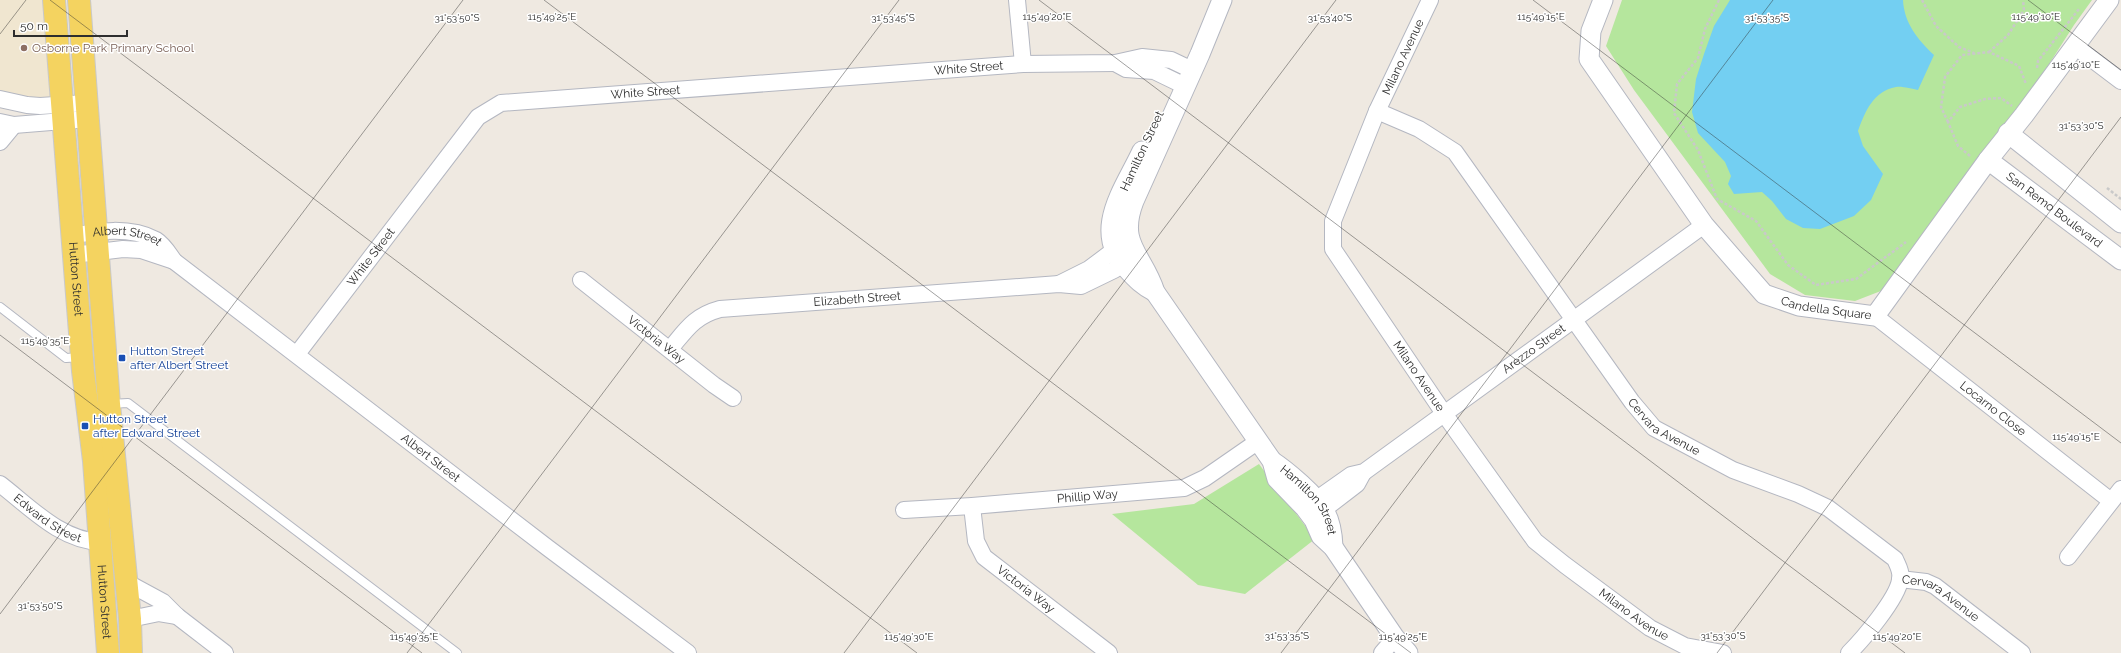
<svg xmlns="http://www.w3.org/2000/svg" width="2121" height="653" viewBox="0 0 2121 653" font-family="Raleway,sans-serif">
<style>
.education{fill:#f0e6d0}
.green{fill:#b5e69d}
.water{fill:#73cff2}
.lines{fill:none;stroke-linecap:round;stroke-linejoin:round}
.service-casing{stroke:#b4b7c1;stroke-width:10}
.minor-casing{stroke:#b4b7c1;stroke-width:18}
.tertiary-casing{stroke:#b4b7c1;stroke-width:21}
.primary-casing{stroke:#c9c9c9;stroke-width:24}
.path{stroke:#c9c9c9;stroke-width:2.5;stroke-dasharray:3 2;stroke-linecap:butt}
.service{stroke:#fff;stroke-width:8}
.minor{stroke:#fff;stroke-width:16}
.tertiary{stroke:#fff;stroke-width:19}
.primary{stroke:#f4d360;stroke-width:22}
.ticks{fill:none;stroke:#2e2e2e;stroke-width:1;stroke-opacity:0.45}
.education-dot{fill:#8d6e63;stroke:#fff;stroke-width:1.5}
.transit-dot{fill:#1a4fb4;stroke:#fff;stroke-width:1.5}
.labels{text-anchor:middle;dominant-baseline:central;stroke-width:3;stroke-linejoin:round;paint-order:stroke}
.education-label{font-size:12px;fill:#785e54;stroke:#fff;text-anchor:start}
.street-label{font-size:12px;fill:#2e2e2e;stroke:#fff}
.transit-label{font-size:12px;fill:#164399;stroke:#fff;text-anchor:start}
.ticks-label{font-size:10px;text-anchor:middle;fill:#2e2e2e;stroke:#fff;stroke-width:3;stroke-linejoin:round;paint-order:stroke}
</style>
<rect width="100%" height="100%" fill="#efe9e1"/>
<path class="education" d="M0,0H43L54,104L0,96Z"/>
<g class="green">
<path d="M1622,0H2092L2074,25L2019,111L1886,289L1855,301L1805,295L1770,274L1634,90L1606,46Z"/>
<path d="M1259,464L1315,539L1245,594L1198,585L1112,514L1194,504Z"/>
</g>
<path class="water" d="M1730,0H1903C1904,23 1918,40 1934,55L1918,90C1912,89 1902,86 1896,87C1873,91 1865,112 1858,131L1863,146L1883,174L1871,200L1854,216L1820,229L1803,228L1786,219L1772,201L1762,192L1734,194L1728,184L1731,176L1725,162L1698,133L1692,112L1696,79L1704,54L1714,26Z"/>
<g class="lines">
<g class="service-casing">
<g id="service">
<path d="M0,307L66,358L82,357"/>
<path d="M110,404L128,403L457,653"/>
</g>
</g>
<g class="minor-casing">
<g id="minor">
<path d="M1017,0L1023,64"/>
<path id="s1" d="M1430,0L1377,111L1333,221V249L1445,415L1535,541L1565,565L1650,628L1685,646L1723,653"/>
<path d="M2076,47L2121,81"/>
<path d="M1115,63L1126,69L1154,71L1185,86"/>
<path d="M0,99L27,105L40,106L87,103"/>
<path id="s2" d="M1377,111L1419,129L1455,152L1632,402L1654,428L1733,470L1798,494L1828,508L1895,559C1898,566 1902,572 1900,580C1897,599 1863,639 1849,653"/>
<path d="M0,122L14,125L88,119"/>
<path d="M0,142L14,125"/>
<path id="s3" d="M71,236C98,231 130,226 156,240C164,245 169,254 174,261L548,548L688,653"/>
<path d="M73,255L123,249L141,250L174,261"/>
<path id="s4" d="M581,280L714,385L733,398"/>
<path d="M1059,284L1089,269L1113,251L1126,250"/>
<path id="s5" d="M1875,316L2111,501"/>
<path id="s6" d="M670,349C686,330 694,316 720,309L1059,284L1081,286L1114,270L1134,257"/>
<path id="s7" d="M297,354L478,117L501,103L1023,64L1115,63L1142,57L1171,60L1192,70"/>
<path id="s8" d="M0,484C30,507 61,541 101,542"/>
<path id="s9" d="M972,506L976,541L984,557L1109,653"/>
<path id="s10" d="M1307,506L1351,475L1364,472L1704,225"/>
<path id="s11" d="M904,510L972,506L1184,488L1205,478L1257,442"/>
<path d="M1314,517L1357,484L1363,473"/>
<path d="M2068,557L2121,489"/>
<path id="s12" d="M1900,579L1926,582L1935,586L2022,653"/>
<path d="M126,582L163,602L177,616L225,653"/>
<path d="M130,619L159,613L177,616"/>
<path d="M1382,653L1395,638"/>
</g>
</g>
<g class="tertiary-casing">
<g id="tertiary">
<path d="M1222,0L1200,54L1134,201C1117,245 1143,254 1155,292L1272,461L1277,479L1305,508L1314,520L1321,536L1333,547L1395,638L1408,653"/>
<path id="s13" d="M1603,0L1591,31L1589,59L1704,225L1764,294L1799,306L1875,316L1988,160L2024,115L2109,0"/>
<path d="M2008,133L2121,223"/>
<path d="M1142,151C1124,190 1091,230 1127,269C1136,279 1143,286 1155,292"/>
<path id="s14" d="M1988,160L2121,260"/>
<path id="s15" d="M1272,461C1283,468 1291,475 1301,484C1323,504 1332,516 1333,547"/>
</g>
</g>
<g class="primary-casing">
<g id="primary">
<path id="s16" d="M54,0L83,371L94,461L108,653"/>
<path d="M79,0L109,404L130,619L131,653"/>
</g>
</g>
<g class="path">
<path d="M1719,0L1705,29L1698,58L1677,84L1674,113L1698,150L1717,199L1756,221L1788,265L1816,285L1856,279L1906,242"/>
<path d="M1922,0L1936,26L1959,47L1974,53"/>
<path d="M1989,52L2008,35L2024,10L2023,0"/>
<path d="M2037,68L2038,61L2079,9"/>
<path d="M1948,122L1941,107L1945,77L1962,55L1989,52L2019,66L2026,84"/>
<path d="M1970,156L1958,146L1948,122L1960,107L1985,99L2001,98L2012,106"/>
<path d="M2107,188L2121,199"/>
</g>
<use href="#service" class="service"/>
<use href="#minor" class="minor"/>
<use href="#tertiary" class="tertiary"/>
<use href="#primary" class="primary"/>
</g>
<path class="ticks" d="M50,0L917,653M544,0L1411,653M1039,0L1905,653M1533,0L2121,443M2028,0L2121,70M0,34L26,0M0,335L422,653M0,614L463,0M407,653L899,0M844,653L1336,0M1281,653L1773,0M1717,653L2121,117"/>
<circle class="education-dot" cx="24" cy="48" r="4"/>
<g class="transit-dot">
<rect x="118" y="354" width="8" height="8" rx="2"/>
<rect x="81" y="422" width="8" height="8" rx="2"/>
</g>
<g class="labels">
<g class="education-label">
<text x="32" y="48">Osborne Park Primary School</text>
</g>
<g class="street-label">
<text transform="translate(1403 57) rotate(-65)">Milano Avenue</text>
<text stroke="none"><textPath href="#s7" startOffset="794">White Street</textPath></text>
<text stroke="none"><textPath href="#s7" startOffset="470">White Street</textPath></text>
<text transform="translate(1142 151) rotate(-65)">Hamilton Street</text>
<text stroke="none"><textPath href="#s14" startOffset="83">San Remo Boulevard</textPath></text>
<text stroke="none"><textPath href="#s3" startOffset="57">Albert Street</textPath></text>
<text stroke="none"><textPath href="#s7" startOffset="122">White Street</textPath></text>
<text stroke="none"><textPath href="#s16" startOffset="280">Hutton Street</textPath></text>
<text stroke="none"><textPath href="#s6" startOffset="203">Elizabeth Street</textPath></text>
<text stroke="none"><textPath href="#s13" startOffset="419">Candella Square</textPath></text>
<text stroke="none"><textPath href="#s4" startOffset="96">Victoria Way</textPath></text>
<text stroke="none"><textPath href="#s10" startOffset="277">Arezzo Street</textPath></text>
<text stroke="none"><textPath href="#s1" startOffset="423">Milano Avenue</textPath></text>
<text stroke="none"><textPath href="#s5" startOffset="150">Locarno Close</textPath></text>
<text stroke="none"><textPath href="#s2" startOffset="436">Cervara Avenue</textPath></text>
<text stroke="none"><textPath href="#s3" startOffset="438">Albert Street</textPath></text>
<text stroke="none"><textPath href="#s11" startOffset="184">Phillip Way</textPath></text>
<text stroke="none"><textPath href="#s15" startOffset="55">Hamilton Street</textPath></text>
<text stroke="none"><textPath href="#s8" startOffset="59">Edward Street</textPath></text>
<text stroke="none"><textPath href="#s9" startOffset="106">Victoria Way</textPath></text>
<text stroke="none"><textPath href="#s12" startOffset="46">Cervara Avenue</textPath></text>
<text stroke="none"><textPath href="#s16" startOffset="604">Hutton Street</textPath></text>
<text stroke="none"><textPath href="#s1" startOffset="748">Milano Avenue</textPath></text>
</g>
<g class="transit-label">
<text x="130" y="351">Hutton Street<tspan x="130" dy="14">after Albert Street</tspan></text>
<text x="93" y="419">Hutton Street<tspan x="93" dy="14">after Edward Street</tspan></text>
</g>
</g>
<g class="ticks-label">
<text x="552" y="20">115°49'25"E</text>
<text x="1047" y="20">115°49'20"E</text>
<text x="1541" y="20">115°49'15"E</text>
<text x="2036" y="20">115°49'10"E</text>
<text x="457" y="21">31°53'50"S</text>
<text x="893" y="21">31°53'45"S</text>
<text x="1330" y="21">31°53'40"S</text>
<text x="1767" y="21">31°53'35"S</text>
<text x="2076" y="68">115°49'10"E</text>
<text x="2081" y="129">31°53'30"S</text>
<text x="45" y="344">115°49'35"E</text>
<text x="2076" y="440">115°49'15"E</text>
<text x="40" y="609">31°53'50"S</text>
<text x="1287" y="639">31°53'35"S</text>
<text x="1723" y="639">31°53'30"S</text>
<text x="414" y="640">115°49'35"E</text>
<text x="909" y="640">115°49'30"E</text>
<text x="1403" y="640">115°49'25"E</text>
<text x="1897" y="640">115°49'20"E</text>
</g>
<path d="M14 30v6h113v-6" fill="none" stroke="#2e2e2e" stroke-width="2"/>
<text x="20" y="30" font-size="12" fill="#2e2e2e" stroke="#ffffff" stroke-width="3" paint-order="stroke">50 m</text>
</svg>
